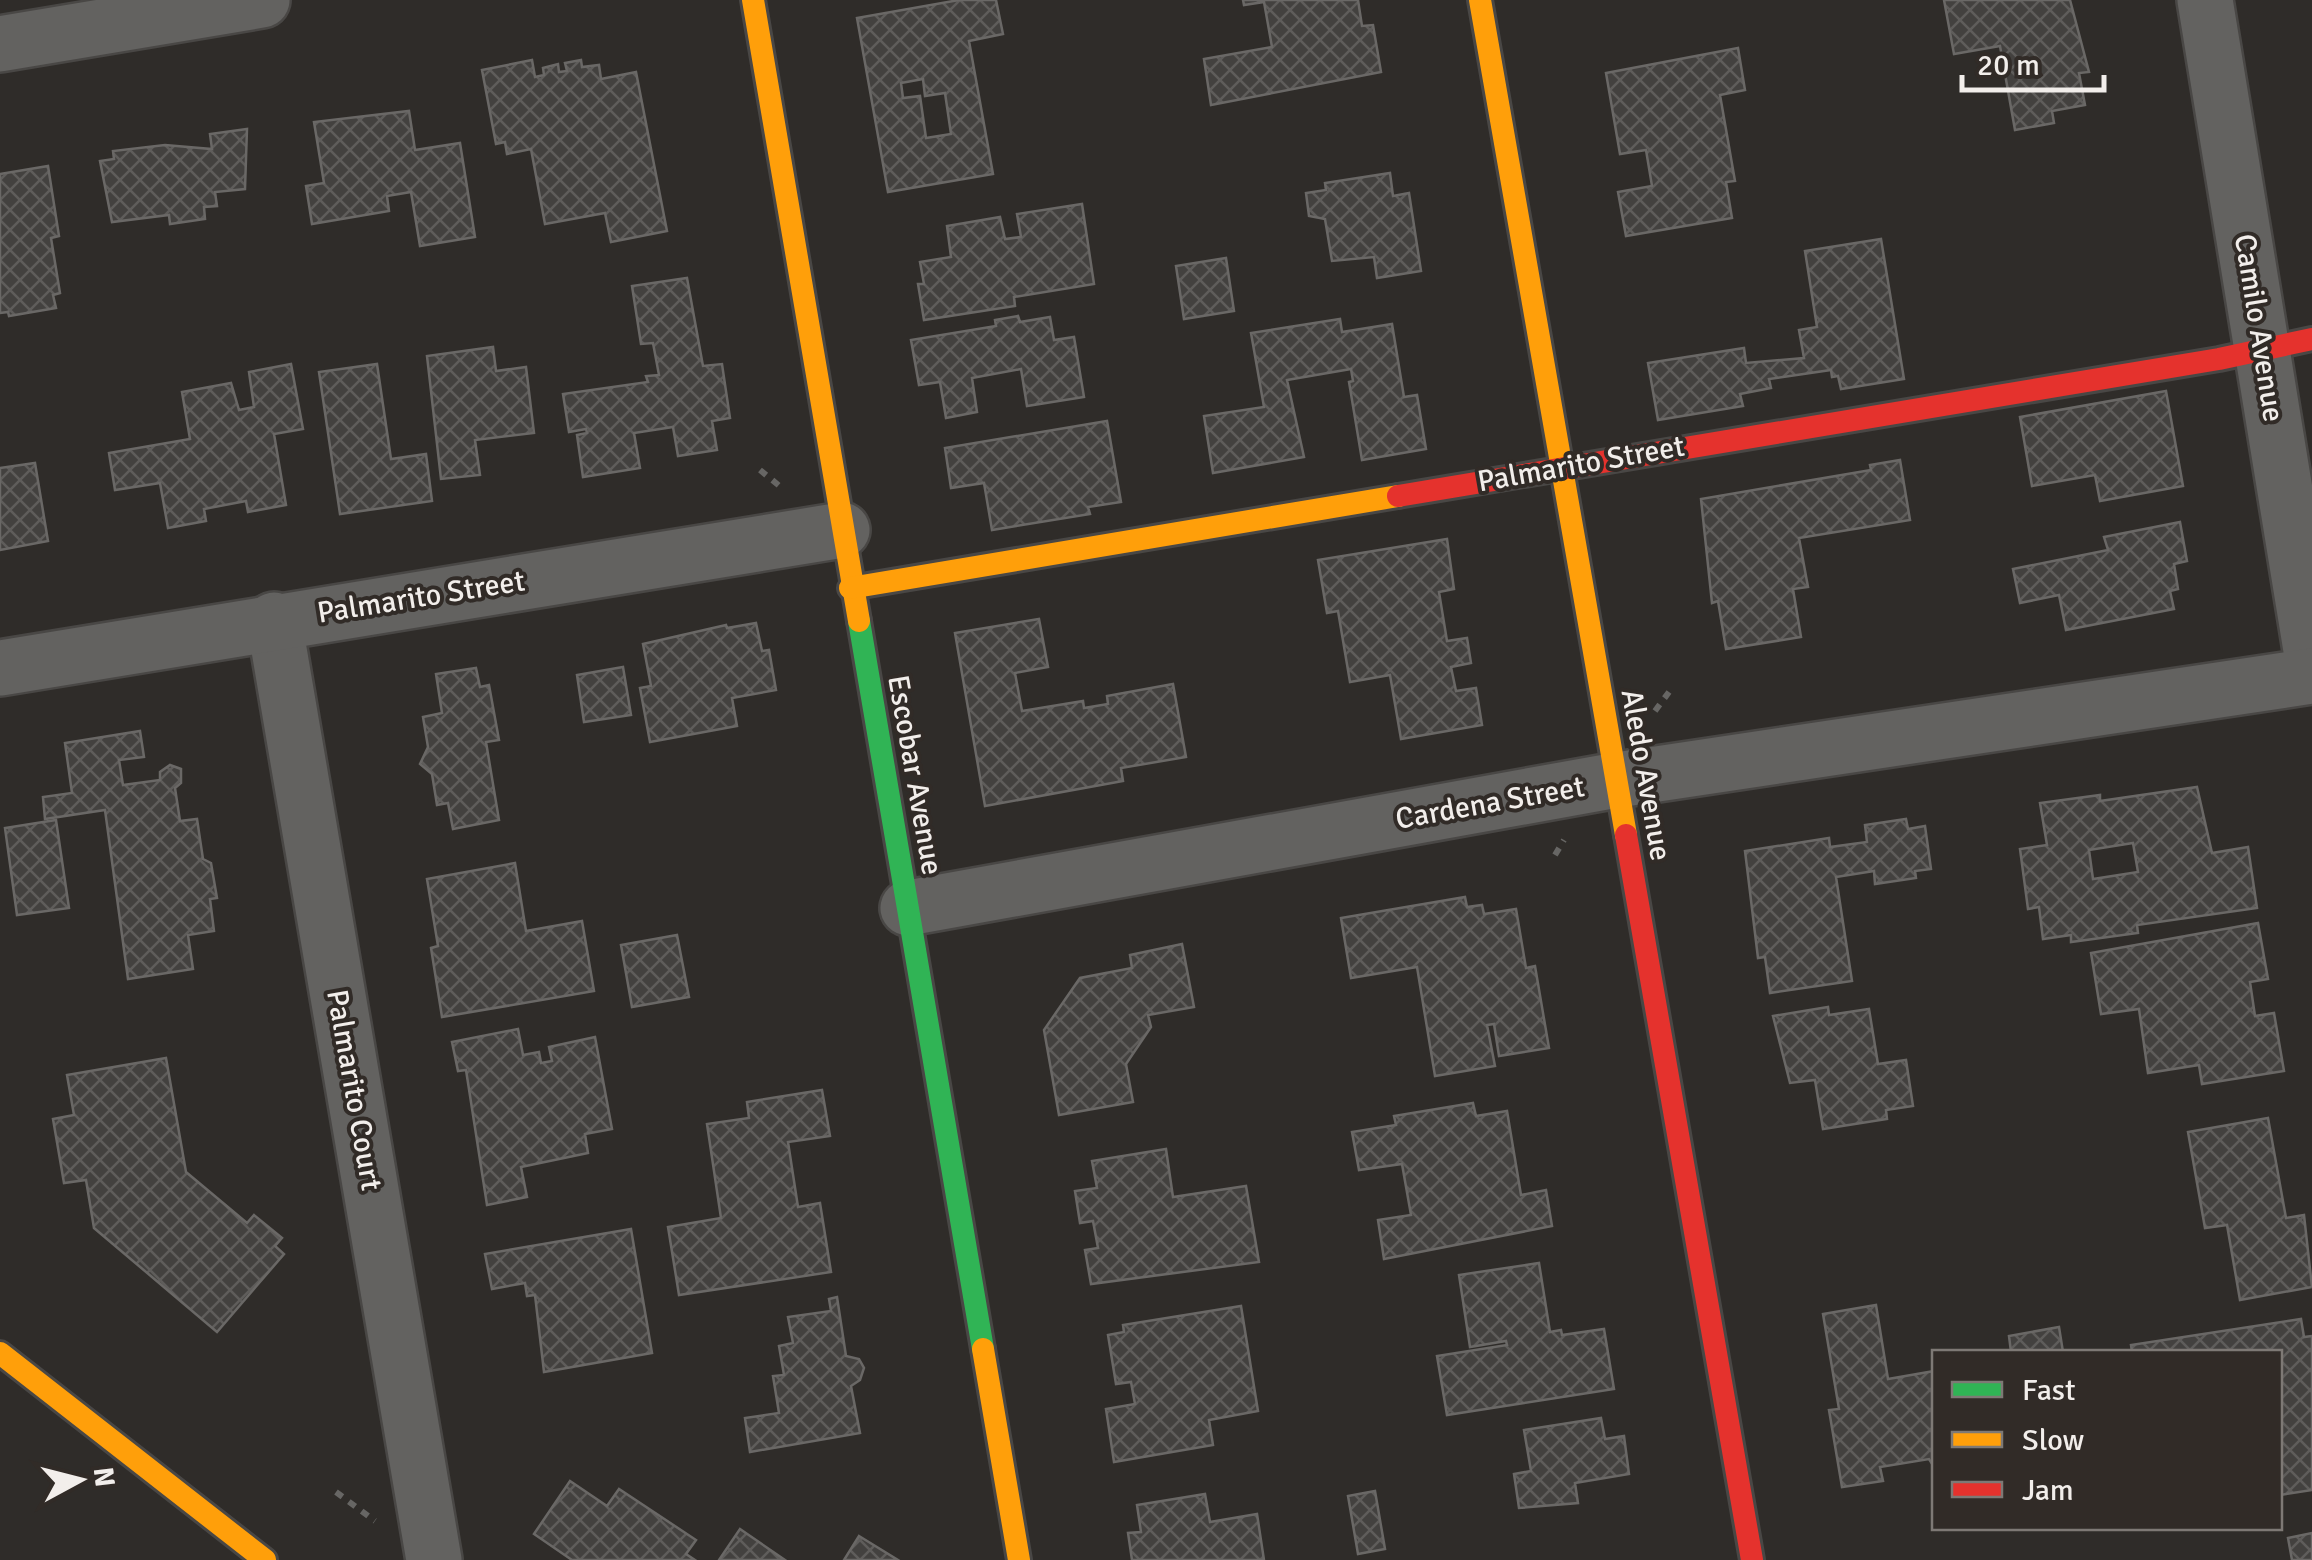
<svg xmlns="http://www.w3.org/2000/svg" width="2312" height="1560" viewBox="0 0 2312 1560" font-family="Signika,sans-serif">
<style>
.building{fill:url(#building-cross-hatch);stroke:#6a6866;stroke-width:2.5;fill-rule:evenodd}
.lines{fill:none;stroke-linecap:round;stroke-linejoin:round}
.street-casing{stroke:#494745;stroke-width:60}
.fast-casing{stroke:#494745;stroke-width:28}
.slow-casing{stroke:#494745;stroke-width:28}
.jam-casing{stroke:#494745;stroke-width:28}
.path{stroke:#676664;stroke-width:6;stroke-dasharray:8 8;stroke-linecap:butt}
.street{stroke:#636260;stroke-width:55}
.fast{stroke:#30b455;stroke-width:22}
.slow{stroke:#ff9f0a;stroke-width:22}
.jam{stroke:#e5322d;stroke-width:22}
.labels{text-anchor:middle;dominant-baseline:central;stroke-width:8;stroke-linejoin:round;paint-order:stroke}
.street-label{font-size:30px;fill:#f2eeeb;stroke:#312b27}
</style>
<defs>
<pattern id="building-cross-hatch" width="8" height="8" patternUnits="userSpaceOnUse" patternTransform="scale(2.5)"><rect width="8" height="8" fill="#43413f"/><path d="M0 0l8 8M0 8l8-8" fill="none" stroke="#5f5d5b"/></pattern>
</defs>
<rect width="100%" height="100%" fill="#2f2c29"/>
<g class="building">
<path d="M959,0H996L1003,34L969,41L993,174L888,192L857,18ZM923,79L925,96L945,93L951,134L926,138L920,96L903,98L901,83Z"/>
<path d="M1243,0H1358L1362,26L1373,25L1381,72L1211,105L1204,59L1272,47L1264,2L1244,5Z"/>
<path d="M1944,0H2070L2089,72L2079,73L2085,105L2052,111L2054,123L2015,130L2000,46L1954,54Z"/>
<path d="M1738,48L1745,90L1720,95L1735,181L1726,182L1732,218L1626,236L1618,192L1652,186L1646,150L1620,154L1606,73Z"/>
<path d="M532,60L535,77L544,75L543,68L558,64L559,72L567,71L565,63L581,60L582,67L599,65L601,79L636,72L667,231L611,242L605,213L545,224L531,149L507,154L505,142L496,144L482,70Z"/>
<path d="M409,111L415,150L460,143L475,237L420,246L411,192L387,196L389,211L312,224L306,186L324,183L314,122Z"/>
<path d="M247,129L245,189L215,192L217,206L204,207L205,219L170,224L169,215L112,222L100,161L114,159L113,151L165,145L212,149L210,134Z"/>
<path d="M48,166L59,236L51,238L60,293L53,295L56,308L9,316L8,312L0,313V174Z"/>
<path d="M1390,173L1393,196L1409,193L1421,271L1377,278L1374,257L1332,261L1325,219L1309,216L1306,193L1326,190L1325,183Z"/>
<path d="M1082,204L1094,284L1014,297L1015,306L924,320L918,284H924L920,262L951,257L947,226L1000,217L1005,239L1021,237L1017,214Z"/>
<path d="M1881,239L1904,379L1841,389L1838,376L1832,377L1831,370L1769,379L1771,388L1740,394L1743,406L1658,420L1648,363L1744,348L1746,363L1804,358L1799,330L1817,327L1805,251Z"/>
<path d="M1226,258L1234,311L1184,319L1176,266Z"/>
<path d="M687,278L703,366L722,364L730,418L712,421L717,450L678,456L673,427L634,433L640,468L583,477L577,435L587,433L586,429L569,432L563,394L648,382L646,376L659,375L653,343L641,344L632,286Z"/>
<path d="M1018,316L1020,322L1050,317L1054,340L1074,337L1084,397L1027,406L1021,369L972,378L977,412L946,418L940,382L919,385L911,340L996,326L995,320Z"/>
<path d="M1340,319L1342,332L1392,324L1404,397L1417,395L1426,449L1362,460L1349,382L1353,381L1351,369L1287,380L1304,457L1213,473L1204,416L1264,407L1251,333Z"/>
<path d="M493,347L496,371L526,367L534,433L475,440L480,475L441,479L427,356Z"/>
<path d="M291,364L303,429L274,434L286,505L248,512L246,501L204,509L206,521L168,528L160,483L115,490L109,453L190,439L182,392L231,383L239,410L254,407L249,372Z"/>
<path d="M377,364L391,459L426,454L432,501L340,514L319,372Z"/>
<path d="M2166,391L2183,486L2100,501L2095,475L2032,486L2020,417Z"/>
<path d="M1107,421L1121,502L1088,507L1090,514L992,530L984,483L951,488L945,448Z"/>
<path d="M1900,460L1910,520L1799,538L1808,587L1793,589L1801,637L1726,649L1718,601L1712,603L1701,499L1871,470L1870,465Z"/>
<path d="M35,463L48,541L0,550V468Z"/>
<path d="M2180,522L2187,561L2174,564L2178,589L2170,591L2174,609L2066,630L2059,595L2020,603L2013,569L2108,550L2104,537Z"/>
<path d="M1447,539L1454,589L1439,592L1447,641L1467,638L1471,663L1451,667L1456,691L1476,688L1482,725L1401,739L1390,675L1350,682L1338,611L1327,613L1318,560Z"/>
<path d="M1039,619L1048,667L1015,673L1022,711L1083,701L1084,708L1108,704L1107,696L1173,684L1186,757L1121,768L1123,781L985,806L955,633Z"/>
<path d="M756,623L762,651L769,650L776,690L732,698L737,726L650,742L640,688L651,686L643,644L726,625L727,628Z"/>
<path d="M623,667L631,715L584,722L577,675Z"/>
<path d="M476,668L480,687L489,685L499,740L486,742L499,820L453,829L448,803L437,805L432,774L420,764L428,747L423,717L442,713L436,674Z"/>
<path d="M140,731L144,757L119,760L123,785L160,780V772L170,765L181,769V783L175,788L180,821L197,819L203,859L211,863L217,898L210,899L214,931L188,935L193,969L128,979L105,810L45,819L43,797L72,793L65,743Z"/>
<path d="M2197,787L2212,853L2248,847L2257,908L2137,925L2138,933L2071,942V935L2043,939L2039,907L2028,909L2020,849L2047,845L2040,803L2100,795V801ZM2133,843L2138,872L2093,879L2089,850Z"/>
<path d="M1906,819L1908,829L1925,826L1931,869L1915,871L1916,878L1875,884L1874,871L1836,877L1852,981L1770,993L1765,957L1758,958L1745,851L1829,838L1830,847L1867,842L1865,825Z"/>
<path d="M56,820L69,908L17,915L5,828Z"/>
<path d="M515,863L526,931L582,921L594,991L442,1017L431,948L438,946L427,879Z"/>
<path d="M1465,897L1467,907L1482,905L1484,914L1516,909L1526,968L1535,966L1549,1048L1499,1056L1494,1024L1487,1025L1495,1066L1435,1076L1417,967L1351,978L1341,918Z"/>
<path d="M2258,923L2268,979L2250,982L2255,1016L2274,1013L2284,1071L2202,1084L2199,1065L2148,1073L2139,1009L2101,1014L2091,953Z"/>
<path d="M677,935L689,997L632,1007L621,945Z"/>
<path d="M1182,944L1194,1007L1148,1015L1151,1027L1126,1064L1133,1102L1059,1115L1044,1030L1080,978L1132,968L1130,955Z"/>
<path d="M1828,1007L1829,1015L1869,1009L1878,1064L1906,1060L1913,1106L1886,1110L1887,1119L1823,1129L1815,1080L1790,1083L1773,1016Z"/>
<path d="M518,1029L523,1055L539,1052L541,1063L552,1061L549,1047L595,1037L612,1129L585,1134L588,1153L521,1167L527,1197L487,1205L466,1070L458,1071L452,1042Z"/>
<path d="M166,1058L186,1172L247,1223L254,1215L282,1238L275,1246L284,1254L217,1332L94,1228L86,1180L64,1183L53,1119L74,1115L67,1075Z"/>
<path d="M822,1090L830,1136L788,1142L798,1207L820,1203L831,1272L679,1295L668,1227L721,1218L707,1124L749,1118L747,1102Z"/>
<path d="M1473,1103L1476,1116L1507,1111L1521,1195L1546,1190L1552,1226L1384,1259L1378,1220L1411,1215L1402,1164L1359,1170L1352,1132L1396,1125L1394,1116Z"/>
<path d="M2268,1118L2286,1218L2304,1215L2312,1287L2240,1300L2227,1225L2205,1228L2188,1132Z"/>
<path d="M1166,1149L1173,1197L1246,1186L1259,1262L1091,1284L1085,1250L1098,1248L1093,1221L1080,1223L1075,1191L1097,1188L1092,1161Z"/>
<path d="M631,1229L652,1353L544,1372L535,1295L527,1296L525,1283L492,1289L485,1254Z"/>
<path d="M1539,1263L1550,1332L1561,1330L1562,1335L1604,1329L1614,1389L1447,1415L1437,1356L1507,1345L1506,1341L1470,1347L1459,1275Z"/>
<path d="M837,1297L846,1356L859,1359L864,1368L860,1380L851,1386L860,1433L750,1452L745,1418L779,1413L773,1376L784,1375L779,1346L793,1343L788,1317L831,1311L829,1299Z"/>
<path d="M1876,1305L1888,1379L1934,1371V1467L1929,1459L1880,1467L1883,1481L1842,1487L1829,1410L1839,1409L1823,1314Z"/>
<path d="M1241,1306L1258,1411L1209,1420L1213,1445L1114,1462L1106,1409L1135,1404L1131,1382L1116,1384L1108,1335L1124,1332L1123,1325Z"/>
<path d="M2301,1319L2304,1337L2312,1336V1490L2280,1495V1352H2132L2131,1345Z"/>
<path d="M2059,1327L2063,1352H2011L2009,1336Z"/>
<path d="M1601,1418L1605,1439L1624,1436L1629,1474L1575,1483L1578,1503L1519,1508L1514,1474L1531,1471L1524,1430Z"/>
<path d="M570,1481L607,1506L619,1489L696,1540L686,1554L695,1560H572L534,1534Z"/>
<path d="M1375,1491L1385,1549L1358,1554L1348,1496Z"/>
<path d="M1205,1494L1210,1522L1257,1514L1264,1560H1132L1128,1533L1141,1532L1137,1505Z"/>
<path d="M740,1529L785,1560H719Z"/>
<path d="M2312,1533V1560H2292L2288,1538Z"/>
<path d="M859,1536L898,1560H844Z"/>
</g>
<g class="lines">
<g class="street-casing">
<g id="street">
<path d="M2205,0L2312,656"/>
<path d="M0,44L262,0"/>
<path d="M274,620L434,1560"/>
<path d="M0,668L842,530"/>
<path d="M908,908L1617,780L2312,676"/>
</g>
</g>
<g class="fast-casing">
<path id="fast" d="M859,621L983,1349"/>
</g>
<g class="slow-casing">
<g id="slow">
<path d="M753,0L859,621"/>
<path d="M1480,0L1626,835"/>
<path d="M850,588L1398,496"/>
<path d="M983,1349L1019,1560"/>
<path d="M0,1353L265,1560"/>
</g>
</g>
<g class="jam-casing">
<g id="jam">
<path d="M1398,496L2219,359L2312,339"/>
<path d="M1626,835L1752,1560"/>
</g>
</g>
<g class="path">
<path d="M760,470L782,488"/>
<path d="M1655,711L1669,692"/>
<path d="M1555,855L1564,840"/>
<path d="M336,1492L375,1521"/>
</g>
<use href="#street" class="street"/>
<use href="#fast" class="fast"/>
<use href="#slow" class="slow"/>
<use href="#jam" class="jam"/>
</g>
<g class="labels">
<g class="street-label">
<text transform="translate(2259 328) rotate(81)">Camilo Avenue</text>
<text transform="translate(1581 464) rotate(-10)">Palmarito Street</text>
<text transform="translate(421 597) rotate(-9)">Palmarito Street</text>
<text transform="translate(915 775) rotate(80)">Escobar Avenue</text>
<text transform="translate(1646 775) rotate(80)">Aledo Avenue</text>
<text transform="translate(1490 803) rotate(-10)">Cardena Street</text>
<text transform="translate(354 1090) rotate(80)">Palmarito Court</text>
</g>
</g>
<rect x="1932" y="1350" width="350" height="180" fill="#312b27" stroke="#7e7975" stroke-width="2.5"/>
<rect x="1952" y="1382" width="50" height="15" fill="#30b455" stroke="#7e7975" stroke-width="2.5"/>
<text x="2022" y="1400" font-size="30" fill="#f2eeeb">Fast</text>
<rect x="1952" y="1432" width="50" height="15" fill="#ff9f0a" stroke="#7e7975" stroke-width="2.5"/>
<text x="2022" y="1450" font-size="30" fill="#f2eeeb">Slow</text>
<rect x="1952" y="1482" width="50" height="15" fill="#e5322d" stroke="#7e7975" stroke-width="2.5"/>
<text x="2022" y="1500" font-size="30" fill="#f2eeeb">Jam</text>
<g transform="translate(80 1480) rotate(83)" stroke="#312b27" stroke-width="8" paint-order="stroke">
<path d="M0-8L18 38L0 25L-18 38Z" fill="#f2eeeb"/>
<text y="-15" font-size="28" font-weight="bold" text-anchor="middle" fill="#f2eeeb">N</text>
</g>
<path d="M1962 75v15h142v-15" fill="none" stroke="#f2eeeb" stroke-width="5"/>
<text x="1977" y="75" font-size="30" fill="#f2eeeb" stroke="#312b27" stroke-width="8" paint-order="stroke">20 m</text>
</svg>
